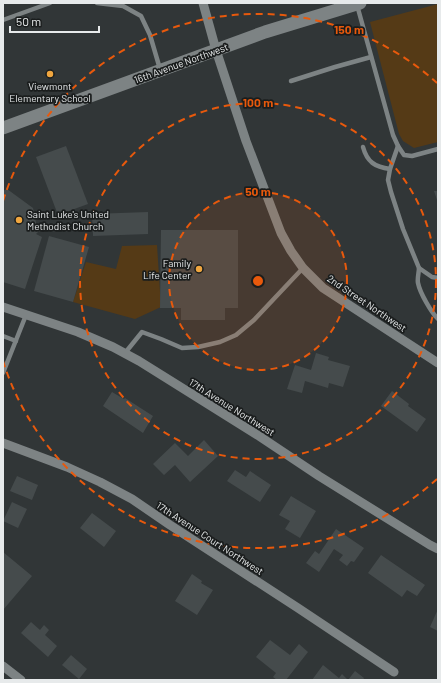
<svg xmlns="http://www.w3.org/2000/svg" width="441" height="683" viewBox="0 0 441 683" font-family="Barlow,sans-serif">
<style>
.green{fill:#553a16}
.building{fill:#454b4c}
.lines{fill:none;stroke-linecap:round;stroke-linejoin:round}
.lane{stroke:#7d8384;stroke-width:4.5}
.street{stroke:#7d8384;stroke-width:9}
.secondary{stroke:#7d8384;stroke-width:13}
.ring{fill:none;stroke:#e8590c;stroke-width:2;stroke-dasharray:7 5}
.poi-dot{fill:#f0a63f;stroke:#1a1d1d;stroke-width:1.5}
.labels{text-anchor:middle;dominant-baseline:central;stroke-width:3.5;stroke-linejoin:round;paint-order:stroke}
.street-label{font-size:10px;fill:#e7eaeb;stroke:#1a1d1d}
.poi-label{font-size:10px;fill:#e7eaeb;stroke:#1a1d1d}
.centre{fill:#e8590c;stroke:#1a1d1d;stroke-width:2}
.ring-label{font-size:12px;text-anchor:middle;font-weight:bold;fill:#e8590c;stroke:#1a1d1d;stroke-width:3.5;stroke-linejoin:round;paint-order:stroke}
</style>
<rect width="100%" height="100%" fill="#313637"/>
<g class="green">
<path d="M438,4V142L414,148L403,141L399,134L370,22Z"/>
<path d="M157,245L161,307L135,319L73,302L86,262L116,269L122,246Z"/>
</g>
<g class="building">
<path d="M66,146L88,204L58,215L36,157Z"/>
<path d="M7,189L33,208L38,232L36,234L42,237L25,289L3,282V191Z"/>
<path d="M434,191H438V203Z"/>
<path d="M148,212V234L93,236L92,214Z"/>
<path d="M161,230H238V308H225V320H181V308H160Z"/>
<path d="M49,236L89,247L73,302L34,291Z"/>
<path d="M316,353L329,357L328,360L350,366L343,387L329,383L328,388L305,381L302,393L287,389L295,365L311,370Z"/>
<path d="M392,391L409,404L408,406L426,419L417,432L381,406Z"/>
<path d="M112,392L124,399L125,398L153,416L143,433L103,406Z"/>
<path d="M204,440L218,456L190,482L175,465L164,475L153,464L175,443L188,456Z"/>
<path d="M235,470L246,477L250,471L271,485L260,502L227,481Z"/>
<path d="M17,476L38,485L32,500L10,491Z"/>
<path d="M291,496L316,511L300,538L285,529L290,521L279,515Z"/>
<path d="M12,502L27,509L18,528L3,521Z"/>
<path d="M92,513L116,531L104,547L80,528Z"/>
<path d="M336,529L364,548L354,562L351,561L347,566L339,560L343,555L334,549L319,572L306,563L315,551L319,554Z"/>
<path d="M3,552L32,576L3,610V579L4,578L3,577Z"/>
<path d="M381,555L425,585L417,596L407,590L402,597L368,573Z"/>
<path d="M192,574L202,581L201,583L213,590L197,615L175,601Z"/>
<path d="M438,609V631L430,627Z"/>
<path d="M31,622L40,630L44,625L49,630L45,635L57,646L48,657L21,633Z"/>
<path d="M270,640L290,655L299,644L308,652L286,680H277L273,677L276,673L256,657Z"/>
<path d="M71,655L87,669L79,679L62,665Z"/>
<path d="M323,665L339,678L342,674L348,680L355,671L364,678L363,680H312Z"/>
</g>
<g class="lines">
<g class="lane">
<path d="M97,3L123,6L141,16L150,35L160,69"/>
<path d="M357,5L393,135L398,146L404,155L412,156L438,149"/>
<path d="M3,20L50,3"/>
<path d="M291,81L335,67L371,57"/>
<path d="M398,146L390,169L388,180L391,192L403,229L419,268L432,277L438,278"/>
<path d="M363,147C367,162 375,167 390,169"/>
<path d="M419,268C419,272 417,279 418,283C420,293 431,312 438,319"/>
<path d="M3,336L16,341"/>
<path d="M125,353L142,332L161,339L182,348L198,347L220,342L236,335L254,320L303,268"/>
<path d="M3,373L26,315"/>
</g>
<g class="street">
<path d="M203,3L216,50L246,141L281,233L291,251L303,268L323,288L438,363"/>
<path d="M3,307L78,332L113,347L139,361L259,436L319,476L430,545L438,549"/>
<path d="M3,443L67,467L100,482L132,499L170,525L298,608L394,672"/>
<path d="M3,666L21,680"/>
</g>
<path class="secondary" d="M3,128L265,32L360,3"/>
</g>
<circle cx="258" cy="281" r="89" fill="#e8590c" fill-opacity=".12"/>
<g class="ring">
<circle cx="258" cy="281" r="89"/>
<circle cx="258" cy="281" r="178"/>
<path d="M437 479A267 267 0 0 1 3 361M3 201A267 267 0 0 1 437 83"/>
</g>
<g class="poi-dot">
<circle cx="50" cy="74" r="4"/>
<circle cx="19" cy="220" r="4"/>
<circle cx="199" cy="269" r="4"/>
</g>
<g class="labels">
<g class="street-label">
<text transform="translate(181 63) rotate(-20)">16th Avenue Northwest</text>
<text transform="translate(367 303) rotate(34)">2nd Street Northwest</text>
<text transform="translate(232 407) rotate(32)">17th Avenue Northwest</text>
<text transform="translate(210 538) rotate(33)">17th Avenue Court Northwest</text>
</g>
<g class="poi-label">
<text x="50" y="86">Viewmont<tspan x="50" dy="12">Elementary School</tspan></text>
<text x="27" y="214" text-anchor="start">Saint Luke's United<tspan x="27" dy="12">Methodist Church</tspan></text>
<text x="191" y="263" text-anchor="end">Family<tspan x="191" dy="12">Life Center</tspan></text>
</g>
</g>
<circle cx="258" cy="281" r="6" class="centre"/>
<g class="ring-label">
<text x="349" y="34">150 m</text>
<text x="258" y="107">100 m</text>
<text x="258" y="196">50 m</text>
</g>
<rect width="441" height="683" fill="none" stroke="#e7eaeb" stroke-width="8"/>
<path d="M10 26v6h89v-6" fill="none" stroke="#e7eaeb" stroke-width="2"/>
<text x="16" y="26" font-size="12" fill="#e7eaeb" stroke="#1a1d1d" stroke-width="3" paint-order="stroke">50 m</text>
</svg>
